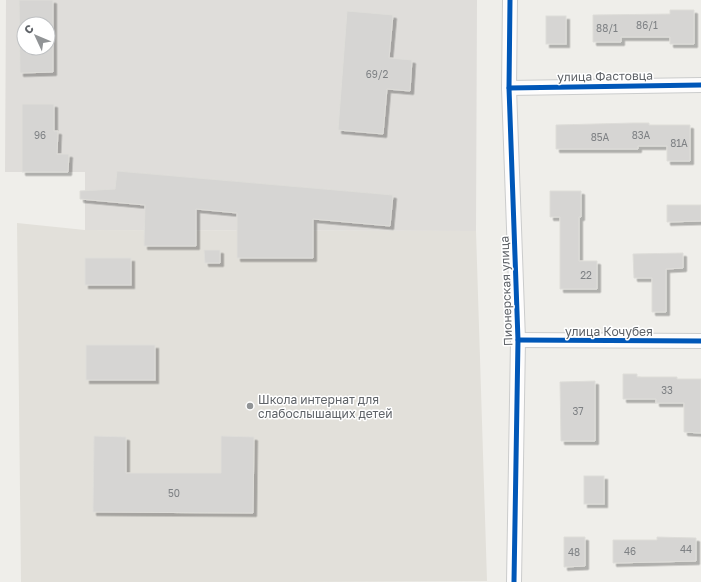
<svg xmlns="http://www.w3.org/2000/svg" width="701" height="582" viewBox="0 0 701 582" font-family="'Golos Text',sans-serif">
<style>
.industrial{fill:#dfddda;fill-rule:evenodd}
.education{fill:#e2e0da}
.building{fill:#d6d5d3;stroke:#deddd9;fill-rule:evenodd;filter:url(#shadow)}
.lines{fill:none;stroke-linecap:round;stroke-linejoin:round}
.minor-casing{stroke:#cbcccc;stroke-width:16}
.minor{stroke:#fdfcfc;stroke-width:14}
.cycleway-casing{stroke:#fff;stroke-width:8}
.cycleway{stroke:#0057b8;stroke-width:5}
.poi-dot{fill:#919496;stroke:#fff;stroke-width:1.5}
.labels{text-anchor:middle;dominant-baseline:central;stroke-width:3;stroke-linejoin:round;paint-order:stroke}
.number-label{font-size:10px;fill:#7e8184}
.street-label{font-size:12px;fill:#5f6368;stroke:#fff}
.poi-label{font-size:12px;fill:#5f6368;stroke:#fff;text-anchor:start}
</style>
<defs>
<filter id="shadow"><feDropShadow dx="3.5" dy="3.5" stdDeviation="0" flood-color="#0004"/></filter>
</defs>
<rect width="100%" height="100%" fill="#efeeea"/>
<path class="industrial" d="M6,0H477L476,231L85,230V172H5ZM24,24H48V48H24Z"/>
<path class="education" d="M17,223L85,230L476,231L487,581L293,582H21Z"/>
<g class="building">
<path d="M19,0H53V72L20,73ZM24,24H48V48H24Z"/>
<path d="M670,10H694V44H670V37H621V42H593V15L670,14Z"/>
<path d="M347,11L393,15L389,58L412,60L410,91L387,89L383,134L338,130Z"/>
<rect x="546" y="16" width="20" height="28"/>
<path d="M22,104H54V131H58L57,154H69L68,172H22Z"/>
<path d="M633,123H649V125H690V161H667V146H638V149H556V125Z"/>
<path d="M117,171L393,195L390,226L313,219V258H237V213L196,209V246H144L145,205L80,199V191L115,189Z"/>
<path d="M550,191H581V217H579V261H597V289H560V217H550Z"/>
<path d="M667,205H701V221L667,222Z"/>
<path d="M204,250H220V263H205Z"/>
<path d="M683,253V268L666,269V312H652V278H634L633,254Z"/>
<rect x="85" y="258" width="46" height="27"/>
<rect x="86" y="345" width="69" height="35"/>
<path d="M623,374H637V377H677V379H701V433L684,432V403H656V399H623Z"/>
<path d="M595,381V441H561L560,382Z"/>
<path d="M94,436L126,437V473H221V436L254,437L253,513L93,512Z"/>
<rect x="584" y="476" width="20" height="28"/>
<path d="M564,537H585V566L564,567Z"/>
<path d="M657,537L696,538V561L613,563V540H657Z"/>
</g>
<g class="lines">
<g class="minor-casing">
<g id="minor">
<path d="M510,0L509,88L518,340L514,582"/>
<path d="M509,88L701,85"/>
<path d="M518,340L701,341"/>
</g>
</g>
<use href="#minor" class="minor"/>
<g class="cycleway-casing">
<g id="cycleway">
<path d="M510,0L509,88L518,340L514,582"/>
<path d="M509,88L701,85"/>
<path d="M518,340L701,341"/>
</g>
</g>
<use href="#cycleway" class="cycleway"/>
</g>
<circle class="poi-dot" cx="250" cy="406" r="4"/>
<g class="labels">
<g class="number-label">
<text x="647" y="25">86/1</text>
<text x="607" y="28">88/1</text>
<text x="377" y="74">69/2</text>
<text x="40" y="135">96</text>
<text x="641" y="135">83А</text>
<text x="600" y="137">85А</text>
<text x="679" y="143">81А</text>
<text x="586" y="275">22</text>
<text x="667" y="390">33</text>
<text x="578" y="411">37</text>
<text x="174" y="493">50</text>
<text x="686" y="549">44</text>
<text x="630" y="551">46</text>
<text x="574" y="552">48</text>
</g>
<g class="street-label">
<text transform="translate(605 76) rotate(-1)">улица Фастовца</text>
<text transform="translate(506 291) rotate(-92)">Пионерская улица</text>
<text x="609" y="331">улица Кочубея</text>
</g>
<g class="poi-label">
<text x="258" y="399">Школа интернат для<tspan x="258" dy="14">слабослышащих детей</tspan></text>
</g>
</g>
<g transform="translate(36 36) rotate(314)"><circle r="19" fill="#ffffff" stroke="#bfc1c3"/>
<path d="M0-3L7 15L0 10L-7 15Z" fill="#919496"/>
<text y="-6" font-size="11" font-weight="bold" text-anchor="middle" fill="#5f6368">С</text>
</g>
</svg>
